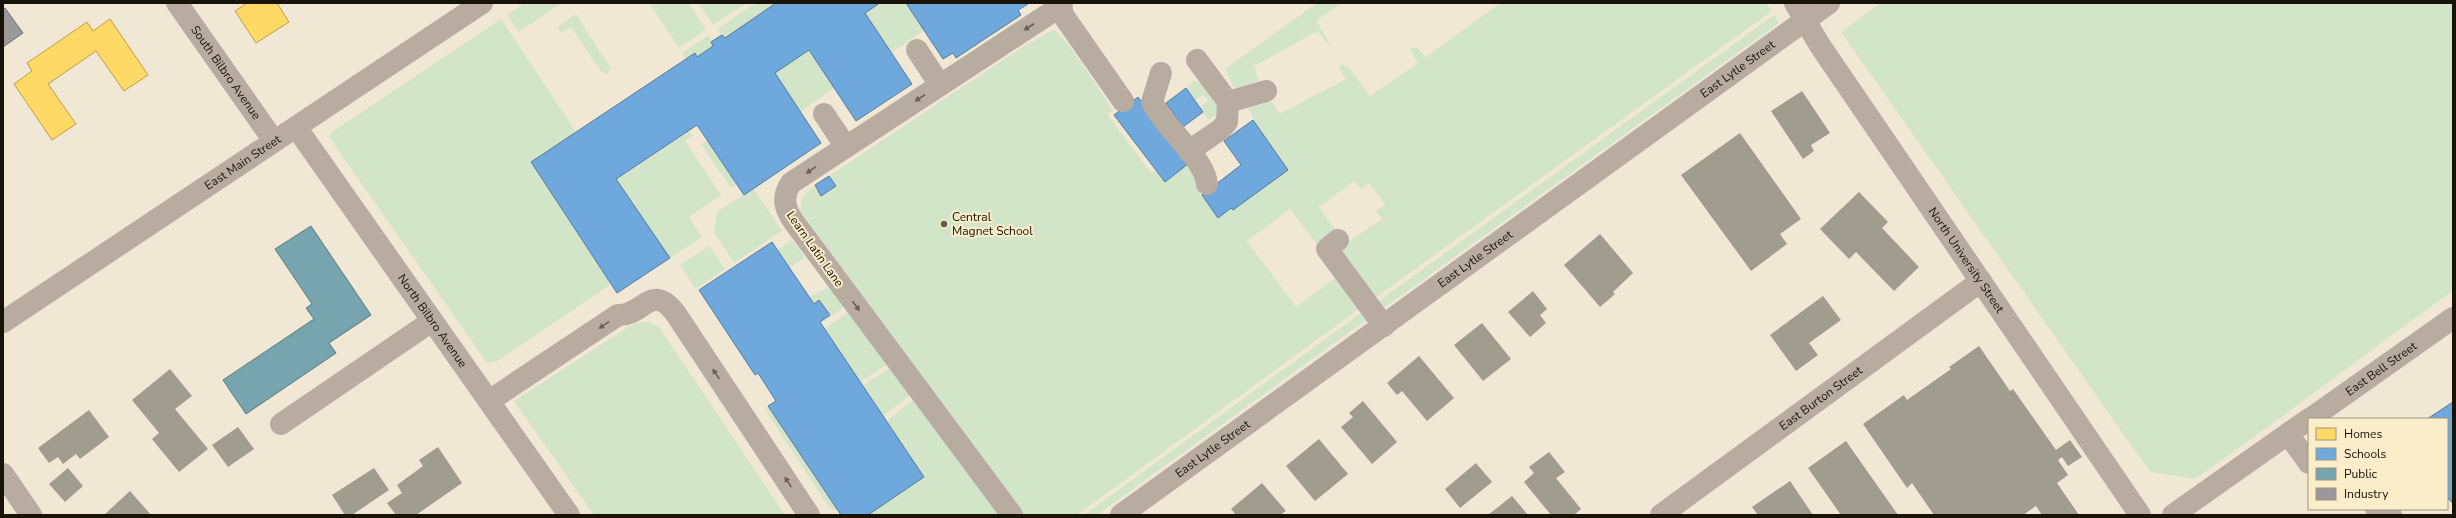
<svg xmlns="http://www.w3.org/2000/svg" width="2456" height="518" viewBox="0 0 2456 518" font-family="'Nunito Sans',sans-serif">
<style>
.green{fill:#d3e5c9}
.homes{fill:#ffd966;stroke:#ba9e4a}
.schools{fill:#6fa8dc;stroke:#557b9c}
.public{fill:#76a5af;stroke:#5a797d}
.industry{fill:#999;stroke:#72716d}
.building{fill:#a29c8e}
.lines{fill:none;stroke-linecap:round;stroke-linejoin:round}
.minor{stroke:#b8aca0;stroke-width:22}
.oneway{fill:#686054}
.poi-dot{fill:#645e4f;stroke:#fbecca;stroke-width:1.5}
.labels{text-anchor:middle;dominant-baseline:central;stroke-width:4;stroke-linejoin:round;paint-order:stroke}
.street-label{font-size:12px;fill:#181307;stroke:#fbecca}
.poi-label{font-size:12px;fill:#181307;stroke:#fbecca;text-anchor:start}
</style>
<rect width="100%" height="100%" fill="#f0e8d5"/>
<g class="green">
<path d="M525,3H562L519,32L507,15Z"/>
<path d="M649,3H689L706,30L679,48Z"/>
<path d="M698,3H747L713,25Z"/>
<path d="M756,3L776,4L725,38L717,29Z"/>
<path d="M880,3H906L924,30L891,53L865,13Z"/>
<path d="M1317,3H1342L1316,21L1331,45L1326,42L1318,31L1254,66L1259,81L1238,88L1233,86L1225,69Z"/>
<path d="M1500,3H1766L1772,11L1375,298L1335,251L1382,219L1376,211L1385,204L1369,183L1361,189L1354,181L1319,207L1338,233L1319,247L1290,209L1247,241L1296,307L1338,276L1363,306L1077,515H1021L801,212C799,199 805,193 815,186L821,196L836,186L829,176L1027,44L1053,30C1064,33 1104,97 1113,110L1107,114L1151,173L1156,170L1165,182L1188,164L1202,195L1218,218L1231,208L1233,210L1288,170L1253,120L1254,118L1248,108L1268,101L1274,104L1279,114L1346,79L1339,68L1342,64L1350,69L1370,96L1418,63L1410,50L1411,48H1417L1426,57Z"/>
<path d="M1880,3H2453V291C2366,353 2282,418 2195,479L2150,472L1841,32Z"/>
<path d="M576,14L611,69L607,74L603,73L599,68L571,27L561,33L557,27Z"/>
<path d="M1774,15L1779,23L1381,310L1376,303Z"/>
<path d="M501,19L576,132L531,163L611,284L498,361L487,363L329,137L332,132Z"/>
<path d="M709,35L713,46L697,57L694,53L686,59L682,53Z"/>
<path d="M809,50L834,88L800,112L775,73Z"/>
<path d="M1194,81L1201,83L1220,112L1208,120L1200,107L1208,101L1203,95L1195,100L1187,88L1184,90Z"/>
<path d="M689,131L693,135L685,141L721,195L689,217L702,237L670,258L616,179Z"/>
<path d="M707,140L737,185L731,188L701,144Z"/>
<path d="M753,188L782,231L734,263L714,232L717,212Z"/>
<path d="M792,240L805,257L789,268L777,250Z"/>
<path d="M709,246L725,269L696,289L680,265Z"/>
<path d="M831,286L845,306L821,324L830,315L819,300L814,304L809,297Z"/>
<path d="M1365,310L1369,318L1097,515H1084Z"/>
<path d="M849,312L888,364L860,382L825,328Z"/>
<path d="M642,322H650L659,327L785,515H594L514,401L633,324Z"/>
<path d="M891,367L911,394L883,416L863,386Z"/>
<path d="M914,399L999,515H868L924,477L887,421Z"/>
<path d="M768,406L837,509L835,511L828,506L766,411Z"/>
</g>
<g class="homes">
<path d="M247,3H277L289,22L256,43L235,11Z"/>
<path d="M110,19L148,75L124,91L96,51L48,84L76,124L52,140L14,84L32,71L27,63L87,22L93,31Z"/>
</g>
<g class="schools">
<path d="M776,3H880L865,13L912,84L856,121L809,50L775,73L821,143L744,195L697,125L616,179L670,258L617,293L531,162L695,53L697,57L713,46L711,42L717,38L722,35L725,38Z"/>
<path d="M906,3H1027L1028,4L1018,10L1021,15L956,58L953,53L943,59Z"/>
<path d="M1186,88L1203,112L1183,127L1166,103Z"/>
<path d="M1138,97L1188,164L1165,182L1114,115Z"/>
<path d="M1253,120L1288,170L1233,210L1231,208L1218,218L1202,195L1241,165L1224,141Z"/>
<path d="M829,176L836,186L821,196L815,185Z"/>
<path d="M772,242L814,304L819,300L830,315L820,322L924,477L868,515H841L768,406L776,401L758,373L755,375L699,290Z"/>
<path d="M2453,402V504L2449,499L2447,500V419H2427Z"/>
</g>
<path class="public" d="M311,226L371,315L329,343L336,353L246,414L223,380L314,319L306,308L312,304L275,249Z"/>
<path class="industry" d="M5,8L23,33L3,47V9Z"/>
<g class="building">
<path d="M1802,91L1830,133L1811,145L1814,151L1803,159L1771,111Z"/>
<path d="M1740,133L1801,219L1780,234L1787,244L1751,271L1681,175Z"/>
<path d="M1859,192L1888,222L1882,228L1919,267L1894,291L1856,252L1849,259L1820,229Z"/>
<path d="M1600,234L1633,273L1613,292L1615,294L1600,307L1564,265Z"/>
<path d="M1533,291L1547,309L1540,315L1546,323L1530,337L1508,312Z"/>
<path d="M1823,296L1841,320L1809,343L1818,355L1796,371L1770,335Z"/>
<path d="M1482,323L1511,359L1483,381L1454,345Z"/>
<path d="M1979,346L2010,391L2013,389L2056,450L2070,440L2082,457L2068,466L2062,457L2058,460L2068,475L2057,483L2079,515H2042L2036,506L2023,515H1934L1912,483L1907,488L1863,424L1904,395L1907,400L1951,369L1949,367Z"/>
<path d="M1419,356L1454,398L1427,421L1402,391L1397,395L1387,383Z"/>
<path d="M170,369L192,396L175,409L208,449L179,472L152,439L159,433L132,400Z"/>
<path d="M1363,401L1397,442L1372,464L1341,427L1353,417L1349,413Z"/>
<path d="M89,410L109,437L80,459L76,454L63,464L58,457L49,463L38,448Z"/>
<path d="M238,427L254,449L228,467L212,445Z"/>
<path d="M1319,439L1348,474L1315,501L1286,466Z"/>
<path d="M1846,441L1898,515H1841L1808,468Z"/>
<path d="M438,447L462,483L416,515H396L387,503L402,493L397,485L423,466L419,460Z"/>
<path d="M1549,452L1565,472L1556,478L1581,509L1574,515H1551L1524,482L1534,473L1529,467Z"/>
<path d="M1476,463L1492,482L1460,508L1445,489Z"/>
<path d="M68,468L83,486L65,502L49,484Z"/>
<path d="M374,468L389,490L352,515H345L332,495Z"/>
<path d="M1790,481L1813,515H1758L1752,507Z"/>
<path d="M1262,483L1286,511L1280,515H1236L1231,509Z"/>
<path d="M130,491L151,515H104Z"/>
<path d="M1512,496L1528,515H1488Z"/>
</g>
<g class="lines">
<g class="minor">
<path id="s1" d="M177,3L274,141"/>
<path id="s2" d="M1795,3L1819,44L2140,515"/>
<path d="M1061,6L1063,15L1123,101"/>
<path d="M917,50L940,85"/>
<path d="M1197,60L1228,102L1266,91"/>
<path d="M1161,73L1152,102C1165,128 1205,159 1207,184"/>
<path d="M824,114L846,147"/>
<path id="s3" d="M296,127L569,515"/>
<path d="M1189,151L1221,129L1227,122L1228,102"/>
<path d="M1338,240L1327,249L1384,326"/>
<path id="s4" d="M3,322L482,3"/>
<path d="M489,401L618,315C644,316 651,281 676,314L809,515"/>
<path id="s5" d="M2310,419L2453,318"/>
<path d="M281,424L432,321"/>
<path d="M2288,434L2309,463"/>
<path d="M3,474L31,515"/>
<path d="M2376,509L2391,515"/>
<path d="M1012,515L794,222C785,209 781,198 791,183L1061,6L1062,3"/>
<path id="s6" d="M1121,515L1829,3"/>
<path id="s7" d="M1661,515L1981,281"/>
<path d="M2173,515L2309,419"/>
</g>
</g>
<defs><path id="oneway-solid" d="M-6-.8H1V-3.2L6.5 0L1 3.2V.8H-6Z"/></defs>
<g class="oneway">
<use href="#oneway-solid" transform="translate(1029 27) rotate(147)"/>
<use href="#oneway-solid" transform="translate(920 98) rotate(147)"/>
<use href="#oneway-solid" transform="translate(811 170) rotate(146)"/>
<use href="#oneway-solid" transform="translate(856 306) rotate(53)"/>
<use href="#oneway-solid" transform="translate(604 325) rotate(146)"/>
<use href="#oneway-solid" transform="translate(716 374) rotate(-124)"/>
<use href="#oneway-solid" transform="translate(788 482) rotate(-123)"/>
</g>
<circle class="poi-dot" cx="944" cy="224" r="4"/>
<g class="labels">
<g class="street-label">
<text stroke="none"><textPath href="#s6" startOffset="761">East Lytle Street</textPath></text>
<text stroke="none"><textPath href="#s1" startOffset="85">South Bilbro Avenue</textPath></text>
<text stroke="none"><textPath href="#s4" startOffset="288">East Main Street</textPath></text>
<text transform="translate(815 249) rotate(55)">Learn Latin Lane</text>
<text stroke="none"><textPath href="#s6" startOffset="437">East Lytle Street</textPath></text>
<text stroke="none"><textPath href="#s2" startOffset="309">North University Street</textPath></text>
<text stroke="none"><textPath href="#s3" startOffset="237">North Bilbro Avenue</textPath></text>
<text stroke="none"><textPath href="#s5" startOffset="87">East Bell Street</textPath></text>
<text stroke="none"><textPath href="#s7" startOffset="198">East Burton Street</textPath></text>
<text stroke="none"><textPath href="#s6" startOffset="113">East Lytle Street</textPath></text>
</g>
<g class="poi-label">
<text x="952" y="217">Central<tspan x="952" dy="14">Magnet School</tspan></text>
</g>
</g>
<rect width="2456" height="518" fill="none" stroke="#181307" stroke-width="8"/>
<rect x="2308" y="418" width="140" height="92" fill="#fbecca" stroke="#a0957c"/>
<rect x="2316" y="428" width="20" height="12" fill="#ffd966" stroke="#a0957c"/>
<text x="2344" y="438" font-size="12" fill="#181307">Homes</text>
<rect x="2316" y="448" width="20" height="12" fill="#6fa8dc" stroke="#a0957c"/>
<text x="2344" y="458" font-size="12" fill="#181307">Schools</text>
<rect x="2316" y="468" width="20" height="12" fill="#76a5af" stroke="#a0957c"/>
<text x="2344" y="478" font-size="12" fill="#181307">Public</text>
<rect x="2316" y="488" width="20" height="12" fill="#999999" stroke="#a0957c"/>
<text x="2344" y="498" font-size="12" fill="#181307">Industry</text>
</svg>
